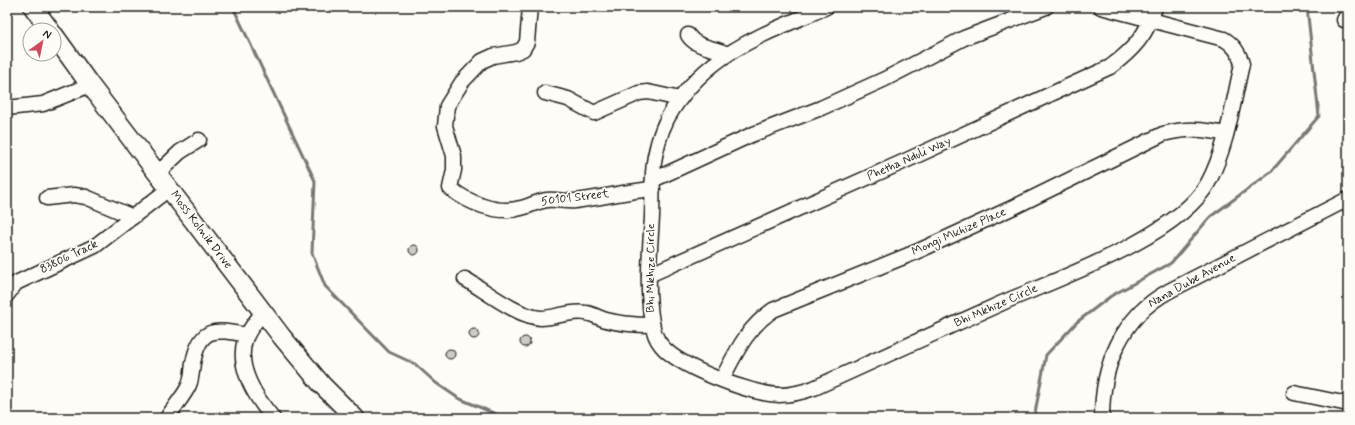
<svg xmlns="http://www.w3.org/2000/svg" width="1355" height="425" viewBox="0 0 1355 425" font-family="Mynerve,sans-serif">
<style>
.lines{fill:none;stroke-linecap:round;stroke-linejoin:round}
.stream{stroke:#797876;stroke-width:3}
.building{fill:#cccbc8;stroke:#1c1c1c}
.minor-casing{stroke:#1c1c1c;stroke-width:17}
.major-casing{stroke:#1c1c1c;stroke-width:21}
.minor{stroke:#fdfcf7;stroke-width:14}
.major{stroke:#fdfcf7;stroke-width:18}
.labels{text-anchor:middle;dominant-baseline:central;stroke-width:3.5;stroke-linejoin:round;paint-order:stroke}
.street-label{font-size:12px;fill:#1c1c1c;stroke:#fdfcf7}
</style>
<rect width="100%" height="100%" fill="#fdfcf7"/>
<filter id="ink" filterUnits="userSpaceOnUse"><feTurbulence type="fractalNoise" baseFrequency=".025" numOctaves="2"/><feDisplacementMap in="SourceGraphic" scale="8" xChannelSelector="R" yChannelSelector="G"/><feConvolveMatrix kernelMatrix="1 2 1 2 8 2 1 2 1" color-interpolation-filters="sRGB"/></filter>
<g filter="url(#ink)">
<g class="lines">
<g class="stream">
<path d="M233,7L315,181L312,253L325,286L389,352L415,364L436,383L458,398L505,418"/>
<path d="M1034,418L1046,355L1077,322L1111,296L1171,263L1210,217L1271,172L1319,116L1307,7"/>
</g>
</g>
<g class="building">
<circle cx="414" cy="250" r="5"/>
<circle cx="474" cy="334" r="5"/>
<circle cx="525" cy="342" r="5"/>
<circle cx="450" cy="354" r="5"/>
</g>
<g class="lines">
<g class="minor-casing">
<g id="minor">
<path d="M530,7L527,42L523,49L516,52L493,56L482,61L462,82L447,106L445,126L454,156V170L450,188C468,203 498,215 521,208C530,206 538,201 547,200C556,199 566,202 575,201C601,198 627,191 653,189"/>
<path d="M826,7C766,34 711,50 673,109C664,122 658,141 655,156C651,176 653,197 652,217C650,251 646,288 652,322C653,329 656,339 661,345C678,367 751,394 779,395C791,395 803,392 814,388C876,360 939,331 1002,303C1057,279 1178,237 1208,183C1227,147 1233,103 1242,64C1239,52 1234,45 1224,39L1101,7"/>
<path d="M1344,20L1348,13"/>
<path d="M688,35C696,48 714,47 727,54"/>
<path d="M545,93L568,99L594,113L639,93L648,92L680,99"/>
<path d="M7,108L43,104L90,85"/>
<path d="M158,173L180,152L199,140"/>
<path d="M653,180L751,135L821,108L885,79L964,38L1046,7"/>
<path d="M47,198L74,195L86,197L133,217"/>
<path d="M649,275L905,161L1110,67C1132,51 1148,34 1155,7"/>
<path d="M465,279C486,291 518,317 541,318C556,318 570,310 586,313C593,314 599,318 606,320C621,324 637,325 652,325"/>
<path d="M7,295L16,283L95,246L170,188"/>
<path d="M263,312C257,320 248,330 245,340C236,367 256,398 273,418"/>
<path d="M722,379C737,351 746,329 773,310L916,252L1014,207L1163,134C1187,128 1202,129 1226,134"/>
<path d="M1294,393L1348,404"/>
<path d="M167,418C173,408 185,395 189,385C192,378 192,370 193,363C200,326 215,329 247,335"/>
<path d="M1102,418C1102,366 1121,317 1169,291L1348,199"/>
</g>
</g>
<g class="major-casing">
<g id="major">
<path d="M33,7L50,30"/>
<path d="M54,35L90,85L282,337L322,385L355,418"/>
</g>
</g>
<use href="#minor" class="minor"/>
<use href="#major" class="major"/>
</g>
</g>
<g class="labels">
<g class="street-label">
<text transform="translate(909 159) rotate(-24)">Phetha Nduli Way</text>
<text transform="translate(575 198) rotate(-7)">50101 Street</text>
<text transform="translate(201 230) rotate(53)">Moss Kolnik Drive</text>
<text transform="translate(959 232) rotate(-24)">Mongi Mkhize Place</text>
<text transform="translate(69 257) rotate(-26)">83806 Track</text>
<text transform="translate(651 268) rotate(-90)">Bhi Mkhize Circle</text>
<text transform="translate(1192 281) rotate(-29)">Nana Dube Avenue</text>
<text transform="translate(996 306) rotate(-24)">Bhi Mkhize Circle</text>
</g>
</g>
<rect width="1355" height="425" fill="none" stroke="#fdfcf7" stroke-width="24"/>
<rect x="12" y="12" width="1331" height="401" fill="none" stroke="#1c1c1c" stroke-width="1.5" filter="url(#ink)"/>
<g transform="translate(42 42) rotate(33)"><circle r="19" fill="#fdfcf7" stroke="#a3a29f"/>
<path d="M0-3L7 15L0 10L-7 15Z" fill="#d1495b"/>
<text y="-6" font-size="11" font-weight="bold" text-anchor="middle" fill="#1c1c1c">N</text>
</g>
</svg>
